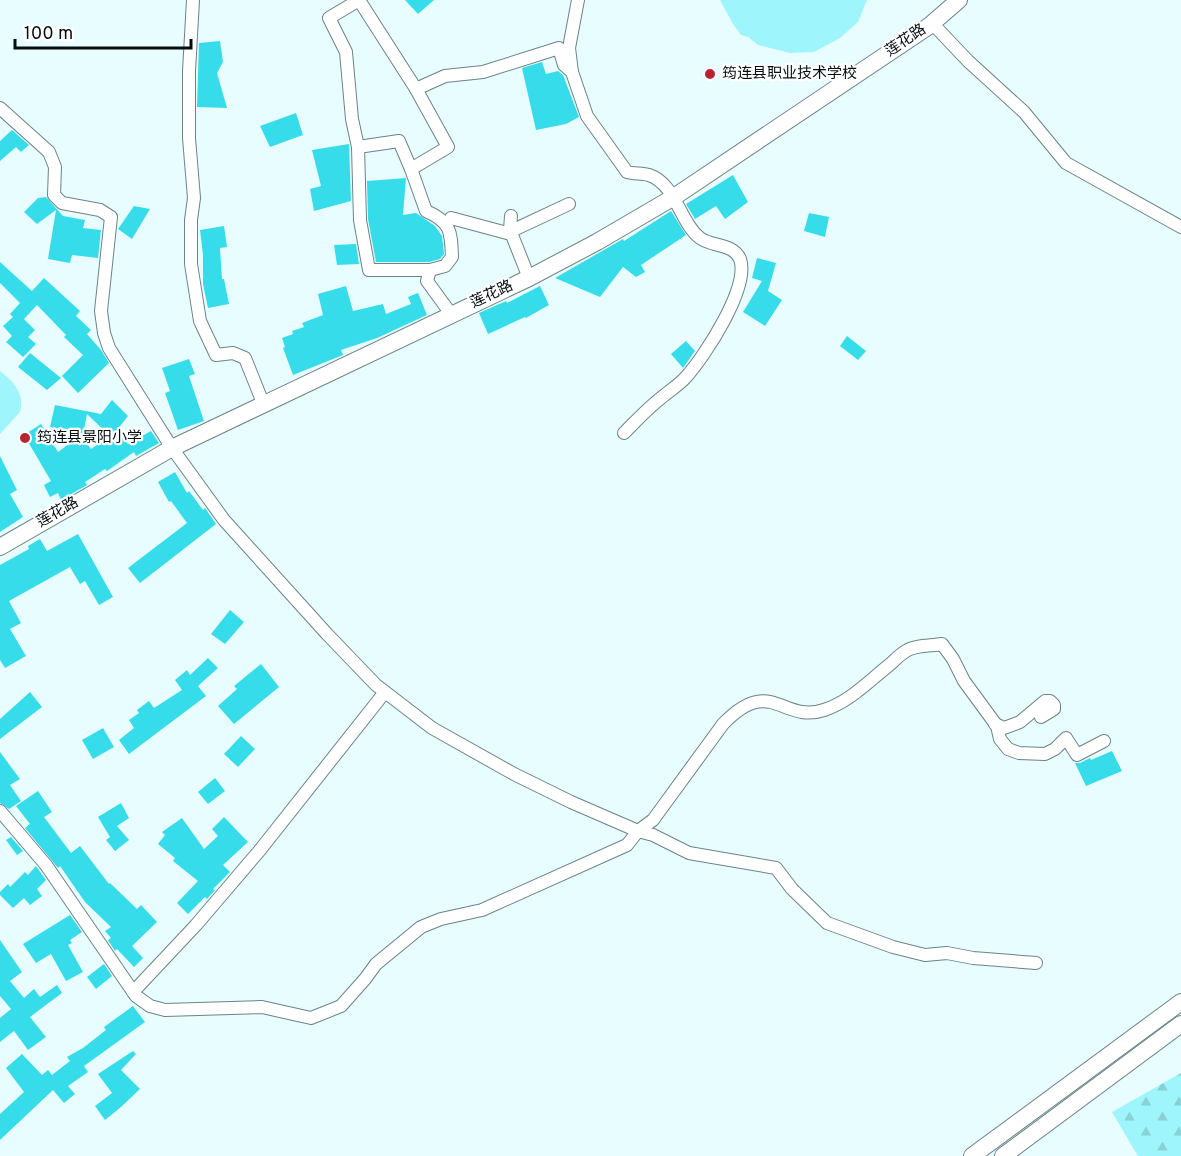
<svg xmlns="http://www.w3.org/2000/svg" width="1181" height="1156" viewBox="0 0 1181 1156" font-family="Overpass,'Noto Sans SC',sans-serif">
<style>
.forest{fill:url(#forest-firs)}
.pitch{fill:#9ef5fc}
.building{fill:#36dce9}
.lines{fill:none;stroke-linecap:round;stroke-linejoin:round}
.minor-casing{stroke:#6b8385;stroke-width:14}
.major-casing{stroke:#6b8385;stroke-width:18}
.minor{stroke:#fff;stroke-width:12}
.major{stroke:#fff;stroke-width:16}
.poi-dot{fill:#b62530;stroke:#fff;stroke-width:2}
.labels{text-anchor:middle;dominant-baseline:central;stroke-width:4.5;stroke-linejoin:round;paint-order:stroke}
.street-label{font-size:15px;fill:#050d0e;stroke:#fff}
.poi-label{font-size:15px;fill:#050d0e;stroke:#fff;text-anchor:start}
</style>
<defs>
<pattern id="forest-firs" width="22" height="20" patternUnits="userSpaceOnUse" patternTransform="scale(1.5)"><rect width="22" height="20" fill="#9ef5fc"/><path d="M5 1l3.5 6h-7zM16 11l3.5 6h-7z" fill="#87d1d7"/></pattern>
</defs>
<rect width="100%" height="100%" fill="#e8fdff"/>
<path class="forest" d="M1181,1073V1156H1138L1112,1112Z"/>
<g class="pitch">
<path d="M720,0H867L858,22L840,38L814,52L790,53L758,45L748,37L741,35L733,24Z"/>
<path d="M0,371C14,382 25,394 20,412L0,434Z"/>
</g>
<g class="building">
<path d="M405,0H434L418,14Z"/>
<path d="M220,41L223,62L217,73L227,108L197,107L199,43Z"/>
<path d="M542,62L546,74L558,71L563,75L579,117L566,124L536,130L522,68Z"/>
<path d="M296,113L303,135L270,147L260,126Z"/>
<path d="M12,130L29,145L21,152L16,147L0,161V141Z"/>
<path d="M349,144L351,201L314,211L310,189L321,186L312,150Z"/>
<path d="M733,175L748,202L725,219L716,206L695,219L686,204Z"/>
<path d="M406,178L403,215L416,213L435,226L442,236L444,254L440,259L429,262H376L368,219L367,181Z"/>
<path d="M46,197L63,216L85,220L83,228L101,230L98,258L72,255L70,263L48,259L56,210L37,224L24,212L38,198Z"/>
<path d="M134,206L150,209L132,239L118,229Z"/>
<path d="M671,211L686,235L641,265L645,272L636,277L623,267L600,297L555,278L623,239L624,241Z"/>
<path d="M809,213L829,217L825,237L804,231Z"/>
<path d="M224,226L227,247L220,248L222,279H224L229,304L208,308L203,284V255L200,230Z"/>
<path d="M356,244L359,264L337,265L334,245Z"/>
<path d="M757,258L776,263L768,291L782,300L765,326L743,312L762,281L752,278Z"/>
<path d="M0,262L32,291L44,278L80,311L76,316L91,330L87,334L101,350L109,363L78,393L62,376L83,355L64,337L66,335L37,305L24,319L35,330L28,337L36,344L23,357L6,342L12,336L3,326L13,317L10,314L20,303L0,283Z"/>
<path d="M346,286L353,311L383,304L386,314L411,304L408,297L418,293L427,315L377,338L341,350L343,355L293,375L283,348L285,347L282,338L293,334L292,331L304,327L302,323L323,315L318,294Z"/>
<path d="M540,286L549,305L526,318L525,317L488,334L479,313L506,301L507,303Z"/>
<path d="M847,336L866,351L858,360L840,346Z"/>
<path d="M686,341L695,351L683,368L671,354Z"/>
<path d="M30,353L61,378L47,390L18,367Z"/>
<path d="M189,359L195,374L189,376L204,421L178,430L165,393L170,391L162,368Z"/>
<path d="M112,400L128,416L117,430L128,444L151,431L159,443L136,456L134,452L107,471L105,469L85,482L87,485L61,500L58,493L50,497L44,485L51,481L24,435L41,424L58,452L81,435L91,449L110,436L87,414L83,434L50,427L55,405L101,414Z"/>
<path d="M0,456L17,490L10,494L23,517L0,532Z"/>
<path d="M175,472L187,493L189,491L203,510L205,508L216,524L140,583L128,568L187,523L171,501L169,502L158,482Z"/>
<path d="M78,534L113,597L99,605L85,581L80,584L70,567L9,601L21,623L10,629L26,656L5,668L0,660V565L29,549L28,546L40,539L47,551Z"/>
<path d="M230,610L244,622L225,644L211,634Z"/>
<path d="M208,658L218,668L198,686L206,696L129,754L119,740L134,728L129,720L139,713L137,710L149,701L154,708L182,690L175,680L187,670L190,675Z"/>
<path d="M261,664L279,687L234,724L218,706L237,689L234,686Z"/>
<path d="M30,692L42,707L0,739V719Z"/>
<path d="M103,728L114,747L93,759L82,740Z"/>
<path d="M241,736L255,749L238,767L224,754Z"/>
<path d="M1112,751L1122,771L1086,786L1075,763H1080L1090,758L1091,760Z"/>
<path d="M0,752L20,779L10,785L21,801L9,809L0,803Z"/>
<path d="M215,778L225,791L208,804L198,792Z"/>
<path d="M38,791L52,812L44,817L71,853L80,846L109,884L110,883L137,909L141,905L157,922L132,946L143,958L134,967L117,949L115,951L108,940L111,938L105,931L111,927L85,902L60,866L58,868L25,828L30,824L16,806Z"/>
<path d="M121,803L129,818L117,826L129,840L115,851L106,840L110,837L98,817Z"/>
<path d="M224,817L248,842L223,865L230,872L213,889L215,890L207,899L205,897L188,914L177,903L198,881L173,861L175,858L158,844L165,835L162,832L182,818L204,849L218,836L212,829Z"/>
<path d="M11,837L23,851L17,855L6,840Z"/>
<path d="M36,866L46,880L37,889L42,896L30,905L24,898L13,908L0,895V892L8,884L10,887L25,872L28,875Z"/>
<path d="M70,915L82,932L70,940L72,943L68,945L83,972L66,981L51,954L36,963L23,944Z"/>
<path d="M0,940L22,972L10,981L24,998L34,989L40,997L57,985L62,993L30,1017L46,1037L28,1050L14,1031L0,1042V1018L11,1009L0,996Z"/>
<path d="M104,964L112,976L96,989L87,977Z"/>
<path d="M133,1006L145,1022L84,1066L88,1072L68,1086L75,1094L64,1103L53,1090L0,1140V1114L24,1092L6,1068L22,1054L42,1075L48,1070L52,1075L70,1061L67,1057L83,1048L106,1030L104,1027Z"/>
<path d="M133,1051L136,1054L121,1070L140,1089L121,1107L105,1120L95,1106L112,1093L98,1074Z"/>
</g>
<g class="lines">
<g class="minor-casing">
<g id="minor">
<path d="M193,0L189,71V138L194,198L191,220V264L200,321L216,355L233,353L245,358L263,403"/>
<path d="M932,23L968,61L1024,112L1066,163L1181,227"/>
<path d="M572,72L569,48L578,0"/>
<path d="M416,89L445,76L483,72L559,48L564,65L572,72L587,116L627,172C634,174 642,173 649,175C676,184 680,223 700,238C712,247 733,243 740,259C750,287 705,356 686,377C679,385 669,391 661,398C648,408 636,421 624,433"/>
<path d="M0,108L49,152L55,167L54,195L62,203L100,210L111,217L101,311L104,333L109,348L172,448L224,520L327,634L376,685L432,728L514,774L571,802L638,831L653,835L689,853L776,868L792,889L827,923L893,947L925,955L947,953L973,958L1036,963"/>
<path d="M358,147L399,141L411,169L448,147L416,89L359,0L329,18L346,52L352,119L358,147L360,220L369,270H430L427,281L451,314"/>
<path d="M411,169L426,211C451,222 451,231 452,257L445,266L430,270"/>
<path d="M511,216L510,230L529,278"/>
<path d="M451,218L507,233L569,204"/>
<path d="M995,724L1004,728L1020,722L1045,701H1050L1054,705V709L1041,717"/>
<path d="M0,811L46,865L136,996L150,1006L165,1010L262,1007L311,1018L341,1006L365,979L376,964L421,927L441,919L482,910L627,845L638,831L653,820L723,724C771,674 782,724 824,710C849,702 868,682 888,666C894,661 899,655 906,651C915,645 931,646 942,644L953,659L964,681L997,726L1000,739L1008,749L1019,753L1045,754L1055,749L1066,738L1077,755L1104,741"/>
<path d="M133,992L196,925L260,850L385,692"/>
</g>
</g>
<g class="major-casing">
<g id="major">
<path d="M0,547L172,448L529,278L597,242L674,197L929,26L959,0"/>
<path d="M972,1156L1181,1002"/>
<path d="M1003,1156L1181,1024"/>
</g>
</g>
<use href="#minor" class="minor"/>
<use href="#major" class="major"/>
</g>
<g class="poi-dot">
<circle cx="710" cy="74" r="6"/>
<circle cx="25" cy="438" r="6"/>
</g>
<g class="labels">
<g class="street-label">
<text transform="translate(906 41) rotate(-34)">莲花路</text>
<text transform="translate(492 295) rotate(-25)">莲花路</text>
<text transform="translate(58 513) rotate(-30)">莲花路</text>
</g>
<g class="poi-label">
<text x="722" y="74">筠连县职业技术学校</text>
<text x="37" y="438">筠连县景阳小学</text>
</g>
</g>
<path d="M15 39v9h176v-9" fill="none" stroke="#050d0e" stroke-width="3"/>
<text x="24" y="39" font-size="18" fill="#050d0e" stroke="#ffffff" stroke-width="4.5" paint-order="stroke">100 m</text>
</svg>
